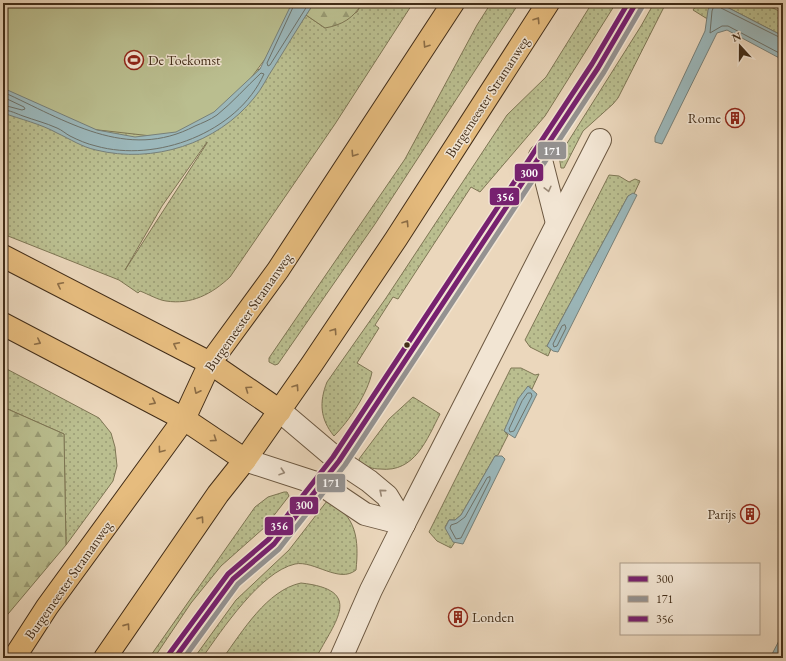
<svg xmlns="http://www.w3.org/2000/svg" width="786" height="661" viewBox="0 0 786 661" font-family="'EB Garamond',serif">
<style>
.grass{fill:url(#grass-dots);stroke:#7e7654;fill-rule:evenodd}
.forest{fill:url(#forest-firs);stroke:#7e7654}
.garden{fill:#babe8f;stroke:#7e7654}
.water{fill:#9bb7ba;stroke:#778079}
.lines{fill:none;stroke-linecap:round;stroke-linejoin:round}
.shore{stroke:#6e7269;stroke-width:1}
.minor-casing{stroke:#6c5841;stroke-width:24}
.primary-casing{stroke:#422d18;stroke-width:24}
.motorway-casing{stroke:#422d18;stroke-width:24}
.minor{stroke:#f2e5d3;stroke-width:22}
.primary{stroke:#e6bc7e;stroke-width:22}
.motorway{stroke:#e6bc7e;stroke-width:22}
.bus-1-casing{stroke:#f2e5d3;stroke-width:8}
.bus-2-casing{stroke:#f2e5d3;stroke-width:8}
.bus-3-casing{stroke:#f2e5d3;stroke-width:8}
.bus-1{stroke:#77216f;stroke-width:5}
.bus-2{stroke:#949291;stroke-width:5}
.bus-3{stroke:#77216f;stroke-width:5}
.oneway{stroke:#8c6d46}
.oneway2{stroke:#9a8976}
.bus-dot{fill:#422d18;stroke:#f2e5d3;stroke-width:1.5}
.labels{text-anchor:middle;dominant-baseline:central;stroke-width:3;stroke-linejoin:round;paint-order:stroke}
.poi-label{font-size:14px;fill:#422d18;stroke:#f2e5d3;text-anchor:start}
.street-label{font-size:14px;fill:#422d18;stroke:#f2e5d3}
.line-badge{stroke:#f2e5d3;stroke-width:1.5}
.badge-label{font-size:11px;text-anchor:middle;font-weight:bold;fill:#fff}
</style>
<defs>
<pattern id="grass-dots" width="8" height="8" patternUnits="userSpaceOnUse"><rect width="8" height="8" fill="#babe8f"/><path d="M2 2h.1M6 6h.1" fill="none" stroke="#999b74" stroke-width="1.8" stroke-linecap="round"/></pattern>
<pattern id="forest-firs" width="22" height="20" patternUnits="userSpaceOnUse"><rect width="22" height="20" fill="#babe8f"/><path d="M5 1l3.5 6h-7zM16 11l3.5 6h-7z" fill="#999b74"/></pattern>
</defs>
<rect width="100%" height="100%" fill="#ebd7bc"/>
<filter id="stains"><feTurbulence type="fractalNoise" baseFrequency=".005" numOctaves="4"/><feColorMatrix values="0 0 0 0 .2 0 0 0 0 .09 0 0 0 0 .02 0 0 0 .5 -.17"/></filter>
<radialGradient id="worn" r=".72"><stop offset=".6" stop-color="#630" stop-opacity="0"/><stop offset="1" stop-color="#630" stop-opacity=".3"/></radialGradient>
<g class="grass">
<path d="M3,3L241,75L260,69L296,30L306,15L325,28L357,12L362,3H413L335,124L230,277C212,294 191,305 166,301C158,300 148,294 140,291L138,293L119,280L3,234ZM207,142V143L125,270L162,206Z"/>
<path d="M491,3H519L375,224L278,364L275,365L269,362V358L405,159L477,25Z"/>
<path d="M592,3H616L545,116L480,192L471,187L398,299L393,297L375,325L379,328L357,363L372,372C368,393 349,421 334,436C320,419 319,402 327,382L386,298L507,115L546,77Z"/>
<path d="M654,3H666L618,98L613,104L583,131L564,168H561L559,156L641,26Z"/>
<path d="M698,3H763L783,13V36L721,4L709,20L693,10Z"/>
<path d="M609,175L619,176L629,182L635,179L640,181L634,194L628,196L547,346L551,349L548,356L530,347L525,340Z"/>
<path d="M3,367L99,418L111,433L115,447L117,466L113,481L66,545L64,434L3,407Z"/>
<path d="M511,368H521L535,375L539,374L532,389L528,386L504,431L508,435L498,455L495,456L461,515L455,520H449L445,527L455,542L451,548L437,541L429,532Z"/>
<path d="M413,397L440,414C427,439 415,473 380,469C373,469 366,467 360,462L359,459L389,419Z"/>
<path d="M284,492H287L289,496L265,527L221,566L191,603L154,658H149L255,507L268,497Z"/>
<path d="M327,501C357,515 359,540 356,570C339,584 314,560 295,564C260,572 222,630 202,658H194L236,600L289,550Z"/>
<path d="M301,583C365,590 335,621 316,658H223C242,632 267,590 301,583Z"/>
</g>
<g class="forest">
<path d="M314,3H362C354,18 342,25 325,28L306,15Z"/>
<path d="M3,407L64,434L66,545L3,620Z"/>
</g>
<path class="garden" d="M3,3H301L291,24L228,109L169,138L81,128L3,96Z"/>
<g class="water">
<path d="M292,3H314C300,24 287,46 274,67C267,77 262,89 254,98C217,144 153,164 96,150C82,147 70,139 57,133C41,124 20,119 3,113V88L97,130L135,137L176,132L214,112L260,69Z"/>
<path d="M711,3L721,4L783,36V60L727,30L717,33L662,144L655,142V137L705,31L708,10Z"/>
<path d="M633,193L637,195L558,352L553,351L547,346L628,196Z"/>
<path d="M528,386L537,394L515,438L504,431L518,399Z"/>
<path d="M495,456H502L505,459L463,544L453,542L445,528L449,520H455L461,515Z"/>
<path d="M783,633V658H770Z"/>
</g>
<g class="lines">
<g class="shore">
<path d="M295,3L267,63L268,66L270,65L309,3"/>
<path d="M715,3L712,11L710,33L722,26H728L783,55"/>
<path d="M719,3L721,8L783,39"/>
<path d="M3,92C65,120 127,162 195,126C202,123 210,120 217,115C232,103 246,87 261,73L264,74C237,133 156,163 96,146C87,144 78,140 70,136C66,134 62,130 57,128C46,123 34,120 23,116C17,114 10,110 3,110"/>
<path d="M3,97L24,107L25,109L22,110L3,105"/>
<path d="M565,325L566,328L557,346L554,347L553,344L562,326Z"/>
<path d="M528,393H531L532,396L514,431L510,432L509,429L522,401Z"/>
<path d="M490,477V480L461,538L456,539L450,528L451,525L457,523L465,517L487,478Z"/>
</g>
<g class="minor-casing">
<g id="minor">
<path d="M540,156L557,223"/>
<path d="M280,411L339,461L369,481L387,496L404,524"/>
<path d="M245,460L322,485L365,514L404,524"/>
<path d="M341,658L371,590L404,524L600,140"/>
</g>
</g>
<g class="primary-casing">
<g id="primary">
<path d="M210,363L280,411"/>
<path d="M184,419L245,460"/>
<path d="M14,658L47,607L184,419L210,363L278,270L453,3"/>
<path d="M105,658L218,494L245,460L312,364L396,239L548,3"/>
</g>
</g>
<g class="motorway-casing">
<g id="motorway">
<path d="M3,256L210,363"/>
<path d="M3,324L184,419"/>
</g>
</g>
<use href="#minor" class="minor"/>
<use href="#primary" class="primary"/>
<use href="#motorway" class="motorway"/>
<g class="bus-1-casing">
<path id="bus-1" d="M175,658L233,579L274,544L339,461L598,68L636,3"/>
</g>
<g class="bus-2-casing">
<path id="bus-2" d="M184,658L238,584L279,549L345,465L604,72L642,7"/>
</g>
<g class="bus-3-casing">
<path id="bus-3" d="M169,654L228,574L269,539L333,457L592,64L628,3"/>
</g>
<use href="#bus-1" class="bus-1"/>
<use href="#bus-2" class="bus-2"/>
<use href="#bus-3" class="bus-3"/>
</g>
<defs><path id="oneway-chevron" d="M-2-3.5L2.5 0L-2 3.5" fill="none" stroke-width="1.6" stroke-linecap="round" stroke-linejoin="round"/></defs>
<g class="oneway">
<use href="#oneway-chevron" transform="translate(537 20) rotate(-57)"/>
<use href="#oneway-chevron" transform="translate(426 45) rotate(123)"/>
<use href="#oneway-chevron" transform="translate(354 154) rotate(123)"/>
<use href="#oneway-chevron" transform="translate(406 223) rotate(-57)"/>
<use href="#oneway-chevron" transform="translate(60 285) rotate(-153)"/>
<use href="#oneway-chevron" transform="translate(334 331) rotate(-56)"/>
<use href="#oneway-chevron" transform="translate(38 342) rotate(27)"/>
<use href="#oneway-chevron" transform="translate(176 345) rotate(-153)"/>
<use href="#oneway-chevron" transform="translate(296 387) rotate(-56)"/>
<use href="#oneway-chevron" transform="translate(248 389) rotate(-145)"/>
<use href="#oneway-chevron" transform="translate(197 391) rotate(116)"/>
<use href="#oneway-chevron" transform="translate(153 402) rotate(27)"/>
<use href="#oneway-chevron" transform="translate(214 439) rotate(34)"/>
<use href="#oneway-chevron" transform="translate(161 450) rotate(126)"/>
<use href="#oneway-chevron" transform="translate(201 519) rotate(-55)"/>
<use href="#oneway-chevron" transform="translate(127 626) rotate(-55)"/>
</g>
<g class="oneway2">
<use href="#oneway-chevron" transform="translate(548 189) rotate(76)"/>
<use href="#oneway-chevron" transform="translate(282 472) rotate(18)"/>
<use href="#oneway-chevron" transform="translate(382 492) rotate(-140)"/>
</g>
<defs>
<g id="stadium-ring" transform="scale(1)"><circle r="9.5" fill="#f2e5d3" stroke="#8f2418" stroke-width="1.5"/><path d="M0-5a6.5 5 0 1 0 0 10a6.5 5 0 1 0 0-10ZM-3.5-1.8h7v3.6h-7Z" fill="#8f2418"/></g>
<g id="building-ring" transform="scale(1)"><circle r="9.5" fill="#f2e5d3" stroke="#8f2418" stroke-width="1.5"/><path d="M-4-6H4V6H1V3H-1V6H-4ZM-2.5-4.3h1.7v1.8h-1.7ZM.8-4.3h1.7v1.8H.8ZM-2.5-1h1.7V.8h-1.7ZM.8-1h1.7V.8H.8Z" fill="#8f2418"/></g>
</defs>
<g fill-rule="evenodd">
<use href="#stadium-ring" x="134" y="60"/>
<use href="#building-ring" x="735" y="118"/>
<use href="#building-ring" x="750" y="514"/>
<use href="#building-ring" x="458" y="617"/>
</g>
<circle class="bus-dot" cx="407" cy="345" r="3.5"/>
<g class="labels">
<g class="poi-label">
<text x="148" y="60">De Toekomst</text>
<text x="721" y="118" text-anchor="end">Rome</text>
<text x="736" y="514" text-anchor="end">Parijs</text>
<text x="472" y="617">Londen</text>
</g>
<g class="street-label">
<text transform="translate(487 97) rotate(-57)">Burgemeester Stramanweg</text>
<text transform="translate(248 312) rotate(-55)">Burgemeester Stramanweg</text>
<text transform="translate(68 580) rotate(-55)">Burgemeester Stramanweg</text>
</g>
</g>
<g class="line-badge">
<rect x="537" y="141" width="30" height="19" rx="4" fill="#949291"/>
<rect x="514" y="163" width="30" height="19" rx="4" fill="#77216f"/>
<rect x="489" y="187" width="31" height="19" rx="4" fill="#77216f"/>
<rect x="316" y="473" width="30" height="20" rx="4" fill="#949291"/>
<rect x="289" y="496" width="30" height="19" rx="4" fill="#77216f"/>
<rect x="264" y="516" width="30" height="20" rx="4" fill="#77216f"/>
</g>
<g class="badge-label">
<text x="552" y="155">171</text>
<text x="529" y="177">300</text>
<text x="505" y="201">356</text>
<text x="331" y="487">171</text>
<text x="304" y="509">300</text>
<text x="279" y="530">356</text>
</g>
<rect width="786" height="661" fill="none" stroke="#ebd7bc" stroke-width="16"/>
<rect x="4" y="4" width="778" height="653" fill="none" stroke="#422d18" stroke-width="2"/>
<rect x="8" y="8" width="770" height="645" fill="none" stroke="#422d18"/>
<rect x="620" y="563" width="140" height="72" fill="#f2e5d3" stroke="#ac9b88"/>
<rect x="628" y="576" width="20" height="6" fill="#77216f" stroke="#ac9b88"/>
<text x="656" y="583" font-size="12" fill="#422d18">300</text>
<rect x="628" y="596" width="20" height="6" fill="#949291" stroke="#ac9b88"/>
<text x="656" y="603" font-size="12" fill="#422d18">171</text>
<rect x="628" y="616" width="20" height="6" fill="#77216f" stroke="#ac9b88"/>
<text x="656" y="623" font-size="12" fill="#422d18">356</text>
<g transform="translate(740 46) rotate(339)" stroke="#f2e5d3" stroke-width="3" paint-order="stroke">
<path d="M0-3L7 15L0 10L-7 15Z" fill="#422d18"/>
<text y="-6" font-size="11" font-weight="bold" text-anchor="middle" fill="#422d18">N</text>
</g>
<rect width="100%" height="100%" filter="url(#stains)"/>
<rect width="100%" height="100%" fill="url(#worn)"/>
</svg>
